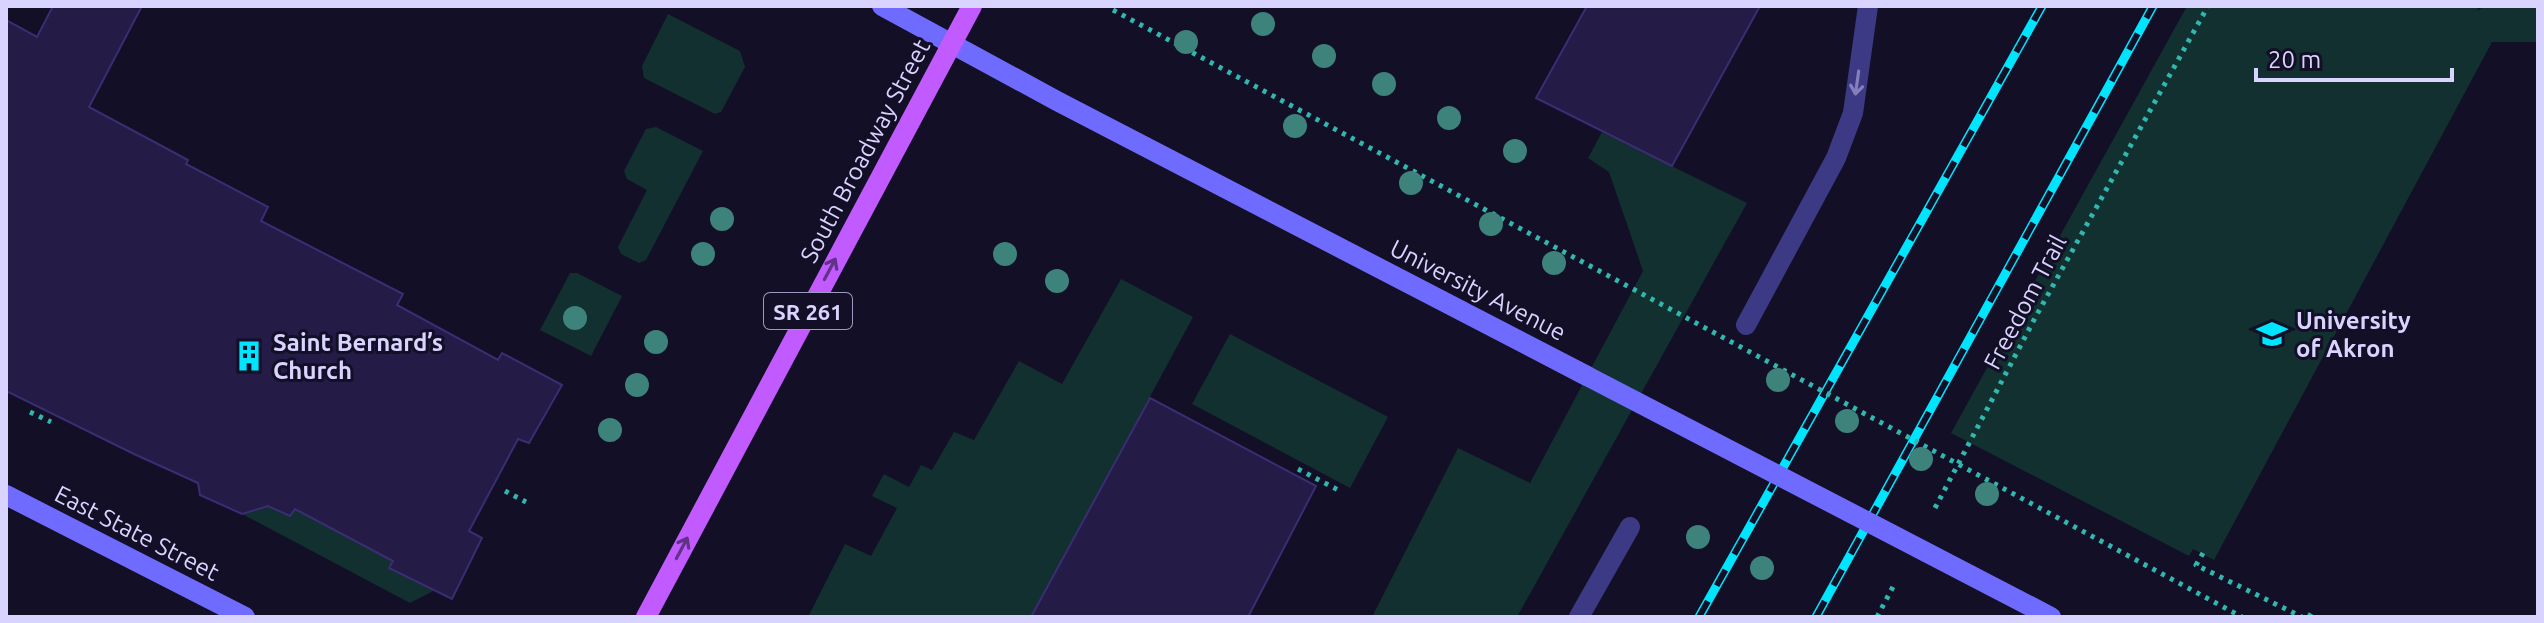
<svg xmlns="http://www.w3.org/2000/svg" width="2544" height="623" viewBox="0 0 2544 623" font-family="Ubuntu,sans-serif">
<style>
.green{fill:#12302f}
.building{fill:#241b47;stroke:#3b2d73;stroke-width:2}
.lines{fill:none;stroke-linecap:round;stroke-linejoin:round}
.path{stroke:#2fb8b0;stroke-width:5;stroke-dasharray:4 6;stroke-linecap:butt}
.lane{stroke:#3d3a85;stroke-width:20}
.secondary{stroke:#6f6bff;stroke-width:20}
.primary{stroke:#c25bff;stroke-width:20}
.rail-casing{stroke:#00e5ff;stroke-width:9}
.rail{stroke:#130f26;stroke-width:6;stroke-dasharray:18;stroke-linecap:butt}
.path-bridge{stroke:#2fb8b0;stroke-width:5;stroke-dasharray:4 6;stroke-linecap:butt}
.secondary-bridge{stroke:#6f6bff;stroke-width:20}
.tree{fill:#3d827b}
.oneway{stroke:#837fbc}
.oneway2{stroke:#623188}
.labels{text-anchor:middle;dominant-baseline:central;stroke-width:6;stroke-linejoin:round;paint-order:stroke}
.shield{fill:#130f26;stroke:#9e99be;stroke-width:2}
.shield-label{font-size:22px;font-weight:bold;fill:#d9d4ff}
.street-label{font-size:24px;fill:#d9d4ff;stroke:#130f26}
.poi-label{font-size:24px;font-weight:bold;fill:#d9d4ff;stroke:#130f26;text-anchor:start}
</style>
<rect width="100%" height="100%" fill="#130f26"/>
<g class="green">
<path d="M2187,6H2479L2477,11L2485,6H2538V42H2492L2214,560L2193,549L2189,556L1951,433Z"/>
<path d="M668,14L740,51L745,67L721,112L715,114L644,78L642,66Z"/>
<path d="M656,127L703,151L646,260L639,263L621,254L618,247L647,190L627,179L624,171L646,129Z"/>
<path d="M1602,132L1747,203L1517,617H1372L1458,448L1530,483L1643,271L1609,172L1588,158Z"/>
<path d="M570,273H577L622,296L591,356L540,330Z"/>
<path d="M1121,279L1193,317L1031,617H808L845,544L871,556L897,508L872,496L884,474L909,487L921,465L932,470L954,432L974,440L1019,361L1062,384Z"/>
<path d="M1230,334L1388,417L1350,488L1192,404Z"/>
<path d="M261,502L290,516L295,509L393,561L389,568L435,590L410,603L242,514L252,511Z"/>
</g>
<g class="building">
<path d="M53,6H142L89,107L188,160L186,164L268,207L261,221L403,294L397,305L498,360L502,353L562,385L529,443L518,439L469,531L482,538L452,599L389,568L393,561L295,509L290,516L268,506L242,514L200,495L198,483L134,454L6,391V20L37,37Z"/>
<path d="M1587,6H1760L1672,166L1536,98Z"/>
<path d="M1150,398L1316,486L1248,617H1031Z"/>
</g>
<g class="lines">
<g class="path">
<path d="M1113,10L1633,289"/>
<path d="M30,412L51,422"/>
<path d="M1298,469L1342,492"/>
<path d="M505,491L526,502"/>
<path d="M1935,508L2035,318L2208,6"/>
<path d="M2203,553L2196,565L2302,617"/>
<path d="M1877,617L1895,583"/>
<path d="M2309,617L2313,610"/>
</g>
<g class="lane">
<path d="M1746,325L1836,158L1853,113L1868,6"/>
<path d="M1579,617L1630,527"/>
</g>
<g class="secondary">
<path d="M882,6L1057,101L1587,376"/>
<path d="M6,495L245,617"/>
</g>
<path class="primary" d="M646,617L972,6"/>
<g class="rail-casing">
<g id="rail">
<path d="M1699,617L2042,6"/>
<path d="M1816,617L2153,6"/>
</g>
</g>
<use href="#rail" class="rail"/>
<path class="path-bridge" d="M1633,289L2242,617"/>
<path class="secondary-bridge" d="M1587,376L2051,617"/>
</g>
<g class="tree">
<circle cx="1263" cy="24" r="12"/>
<circle cx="1186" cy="42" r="12"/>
<circle cx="1324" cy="56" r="12"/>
<circle cx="1384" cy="84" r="12"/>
<circle cx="1449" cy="118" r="12"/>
<circle cx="1295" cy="126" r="12"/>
<circle cx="1515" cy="151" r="12"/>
<circle cx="1411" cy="183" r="12"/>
<circle cx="722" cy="219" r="12"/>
<circle cx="1491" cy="224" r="12"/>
<circle cx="703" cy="254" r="12"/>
<circle cx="1005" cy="254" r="12"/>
<circle cx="1554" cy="263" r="12"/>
<circle cx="1057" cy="281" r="12"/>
<circle cx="575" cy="318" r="12"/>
<circle cx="656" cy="342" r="12"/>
<circle cx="1778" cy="380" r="12"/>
<circle cx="637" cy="385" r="12"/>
<circle cx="1847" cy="421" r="12"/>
<circle cx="610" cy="430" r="12"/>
<circle cx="1921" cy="459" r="12"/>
<circle cx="1987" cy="494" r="12"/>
<circle cx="1698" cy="537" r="12"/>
<circle cx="1762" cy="568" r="12"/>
</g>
<defs><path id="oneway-shaft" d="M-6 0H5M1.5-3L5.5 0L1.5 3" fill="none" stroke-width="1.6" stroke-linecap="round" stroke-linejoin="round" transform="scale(2)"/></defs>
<use class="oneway" href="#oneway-shaft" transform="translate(1857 83) rotate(98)"/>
<g class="oneway2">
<use href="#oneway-shaft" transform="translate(830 269) rotate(-62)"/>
<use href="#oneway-shaft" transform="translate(682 548) rotate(-62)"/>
</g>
<defs>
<g id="university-bare" transform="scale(2.4)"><path d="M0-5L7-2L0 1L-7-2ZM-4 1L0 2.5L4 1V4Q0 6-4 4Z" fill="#00e5ff" stroke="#130f26" stroke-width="2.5" paint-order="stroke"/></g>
<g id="building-bare" transform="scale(2.4)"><path d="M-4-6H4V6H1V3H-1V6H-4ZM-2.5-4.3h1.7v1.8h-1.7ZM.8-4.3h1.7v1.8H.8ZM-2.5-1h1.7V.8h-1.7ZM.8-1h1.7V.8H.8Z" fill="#00e5ff" stroke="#130f26" stroke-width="2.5" paint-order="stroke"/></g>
</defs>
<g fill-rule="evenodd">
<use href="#university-bare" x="2272" y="334"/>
<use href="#building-bare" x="249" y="356"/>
</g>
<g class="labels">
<rect class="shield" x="764" y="293" width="88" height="36" rx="6"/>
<g class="shield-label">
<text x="808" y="311">SR 261</text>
</g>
<g class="street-label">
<text transform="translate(865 151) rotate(-62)">South Broadway Street</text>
<text transform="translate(1478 290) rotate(27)">University Avenue</text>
<text transform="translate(2025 302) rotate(-62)">Freedom Trail</text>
<text transform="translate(137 533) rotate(27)">East State Street</text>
</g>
<g class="poi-label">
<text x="2296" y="320">University<tspan x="2296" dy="28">of Akron</tspan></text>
<text x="273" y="342">Saint Bernard’s<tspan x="273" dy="28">Church</tspan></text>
</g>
</g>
<rect width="2544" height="623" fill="none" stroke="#d9d4ff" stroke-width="16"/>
<path d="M2256 68v12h196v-12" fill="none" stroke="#d9d4ff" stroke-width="4"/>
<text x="2268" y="68" font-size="24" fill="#d9d4ff" stroke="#130f26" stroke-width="6" paint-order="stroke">20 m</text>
</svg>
